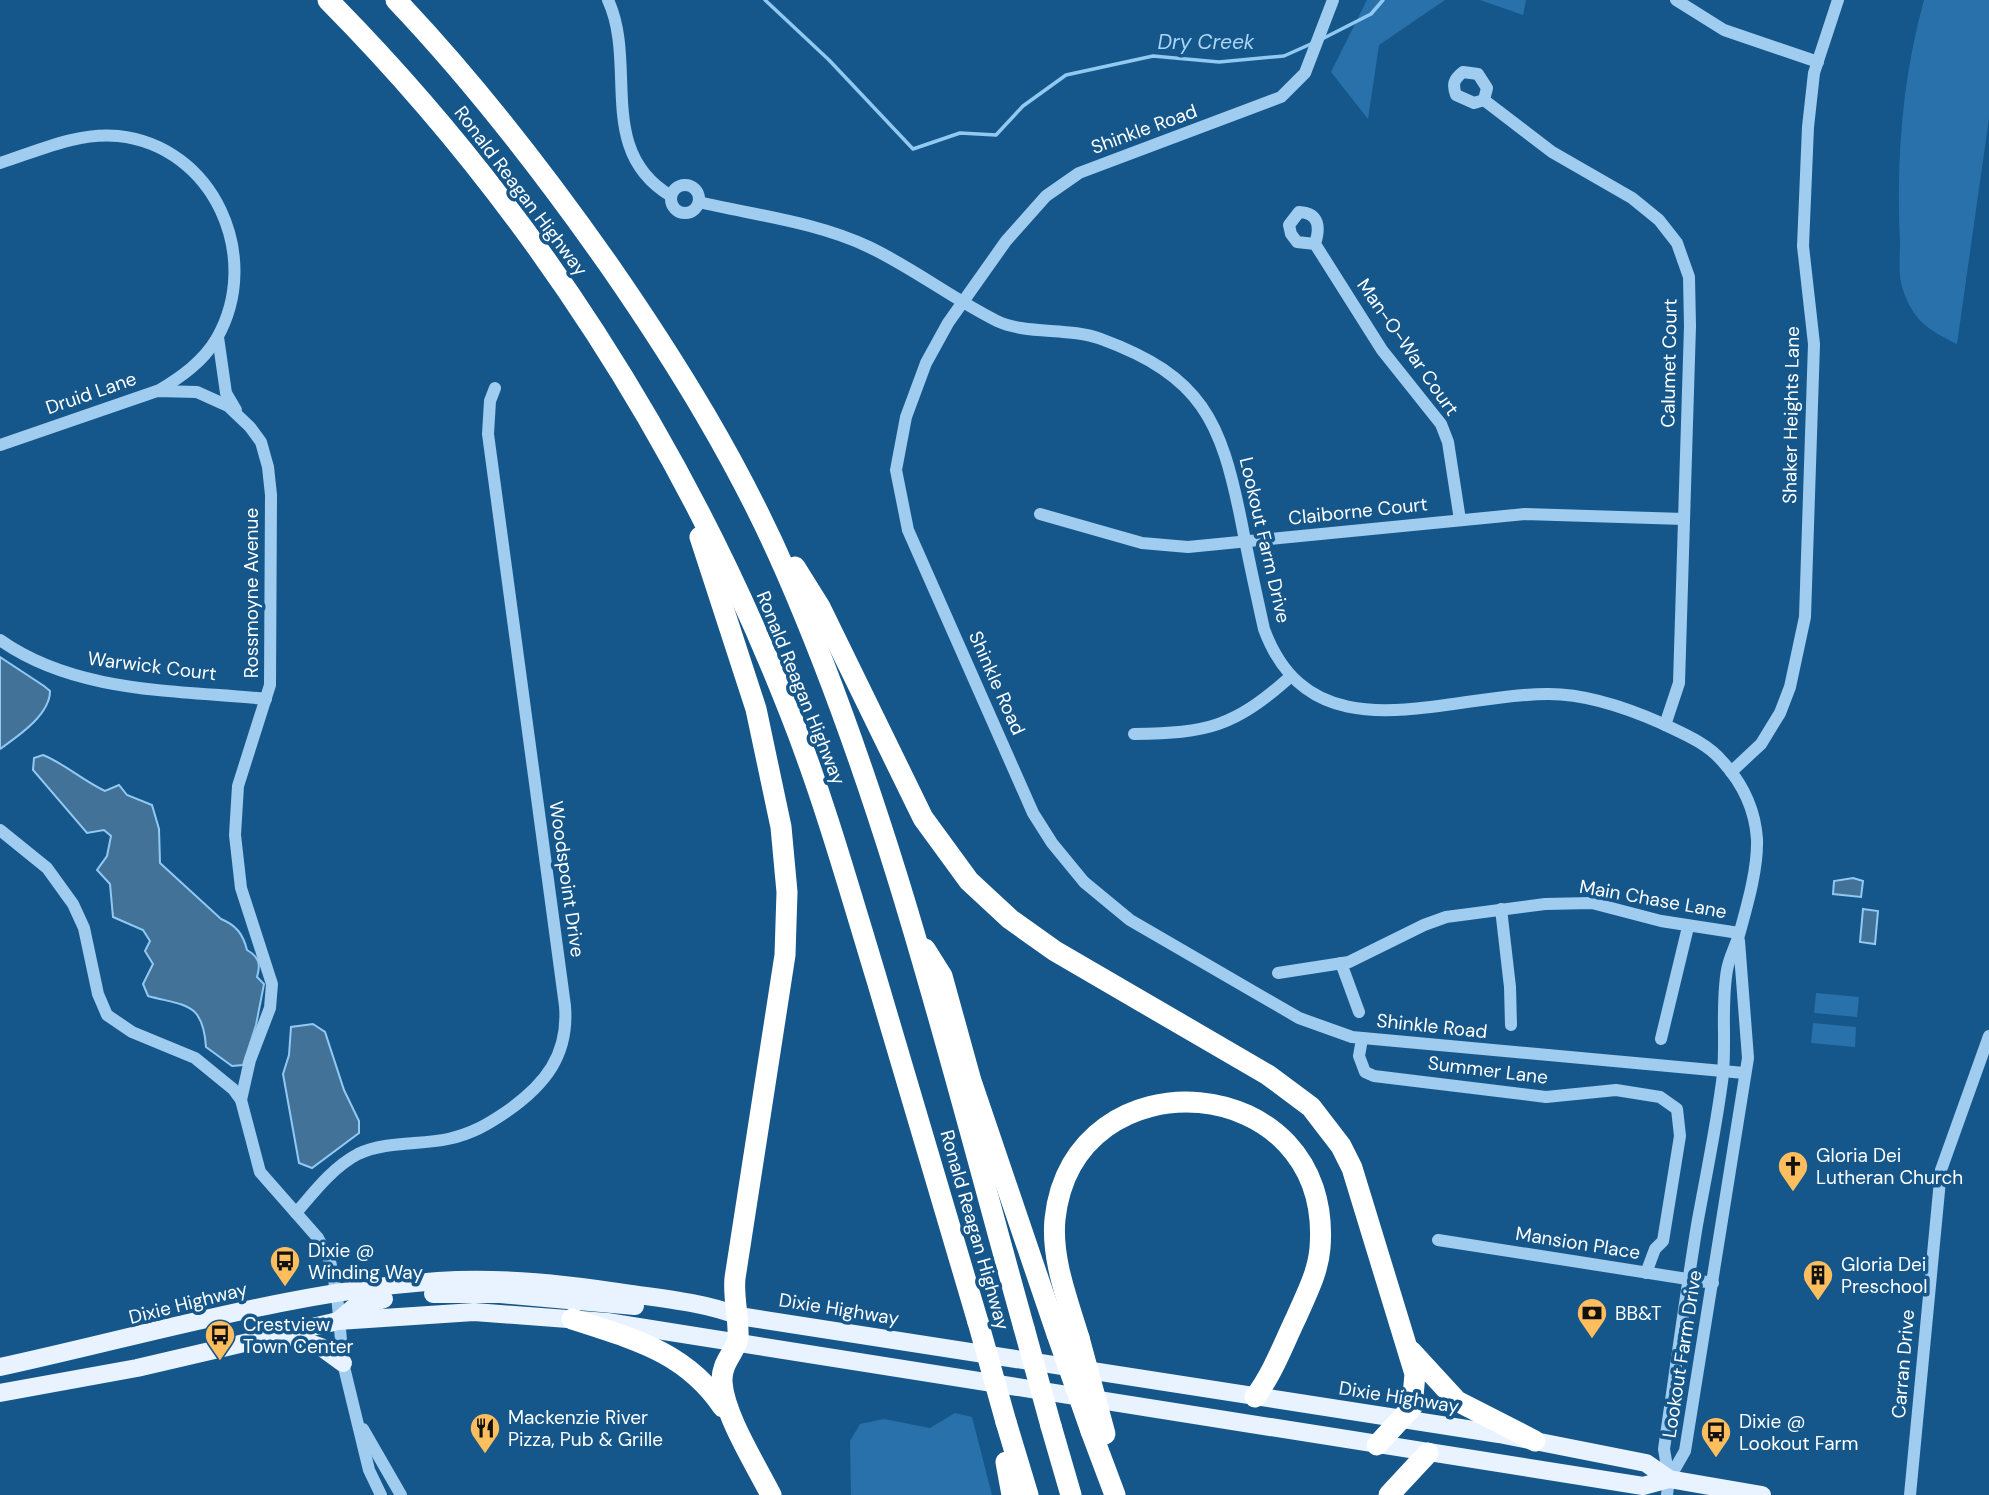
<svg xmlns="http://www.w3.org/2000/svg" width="1989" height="1495" viewBox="0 0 1989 1495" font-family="'DM Sans',sans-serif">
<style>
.green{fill:#2971aa}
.water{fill:#437298;stroke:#92c9f2;stroke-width:2}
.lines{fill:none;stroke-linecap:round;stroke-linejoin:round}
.stream{stroke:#92c9f2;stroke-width:3.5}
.minor{stroke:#a0ccef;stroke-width:12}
.major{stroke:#e8f3ff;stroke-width:18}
.highway{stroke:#fff;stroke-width:21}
.highway-bridge{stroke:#fff;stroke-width:21}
.labels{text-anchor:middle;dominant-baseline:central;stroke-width:7;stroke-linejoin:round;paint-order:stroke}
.street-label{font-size:19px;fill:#fff;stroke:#16578b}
.poi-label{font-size:19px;fill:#fff;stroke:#16578b;text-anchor:start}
.water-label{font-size:21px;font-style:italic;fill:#abd6f6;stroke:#16578b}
</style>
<rect width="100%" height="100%" fill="#16578b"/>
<g class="green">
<path d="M1367,0H1445L1379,45L1368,119L1331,72Z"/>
<path d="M1480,0H1526L1523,15Z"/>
<path d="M1924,0H1989V118L1957,344C1929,330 1914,322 1903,290C1898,277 1900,257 1900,243C1896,161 1902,79 1924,0Z"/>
<path d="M1816,993L1859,997L1857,1017L1814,1013Z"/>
<path d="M1813,1023L1856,1027L1855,1047L1811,1043Z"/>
<path d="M955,1413L972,1417L992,1495H851L850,1441L860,1424L884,1419L930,1428Z"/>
</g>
<g class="water">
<path d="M0,657L44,686L50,691C50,715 18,736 0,749Z"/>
<path d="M43,755C65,764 82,780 105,791L119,785L127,795L152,805L159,829L160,863L221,919C236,925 243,934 247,950C259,957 261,964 257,977L264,984L256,1025L243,1065L232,1066L206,1047C203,1001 184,1006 148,996L143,984L153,964L145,951L150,941L143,930L113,917L110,884L97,870L107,856L111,836L104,830L87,833L33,770L34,758Z"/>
<path d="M1853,878L1863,881L1861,897L1833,894L1834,881Z"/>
<path d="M1863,909L1878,911L1875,944L1860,942Z"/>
<path d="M313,1024L325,1032L344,1090L359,1121V1133L312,1168L299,1163L283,1074L289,1055L291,1027Z"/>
</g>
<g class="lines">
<g class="stream">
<path d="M765,0L829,60L913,149L960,133L996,135L1023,106L1066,75L1153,56L1219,62L1284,56L1313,43"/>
<path d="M1324,38L1371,14L1383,0"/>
</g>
<g class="minor">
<path d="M608,0C638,65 595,151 671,196"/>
<path d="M1333,0L1305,73L1281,97L1079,173L1046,196L1006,241L948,323L926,363L906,417L896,470L908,530L1033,813L1052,843L1084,882L1130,920L1299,1018L1352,1037L1744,1073"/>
<path d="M1676,0L1724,30L1818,62"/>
<path d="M1484,100L1474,103L1456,95C1452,84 1454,79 1463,72L1478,74L1487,88L1484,100L1552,152L1632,198L1659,220L1677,243L1689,277L1690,326L1679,683L1665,725"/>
<path d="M0,163C38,151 77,132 118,136C214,146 263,257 217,338C203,362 181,377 158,391"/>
<circle cx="685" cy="199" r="14"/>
<path d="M699,202C754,215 817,222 869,247C913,268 953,299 997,321C1026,335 1069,327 1101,339C1202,376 1221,421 1241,520C1248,556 1256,593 1264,629C1312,760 1447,693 1549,694C1588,694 1627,708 1661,723C1684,734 1707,743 1723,762C1742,783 1755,810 1757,839C1758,869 1747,906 1739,935C1735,947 1729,958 1727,970C1721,1004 1726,1039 1723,1074C1717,1124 1706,1175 1697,1225C1685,1299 1675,1374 1664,1449L1669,1479L1667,1495"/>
<path d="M1315,244L1297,242L1291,234L1289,225L1299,212C1320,213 1320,228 1315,244L1382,350L1441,424L1448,442L1460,520"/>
<path d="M218,337L226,393L236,410"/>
<path d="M0,445L157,391L197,392L228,406L250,427L261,442L268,467L271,495L270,685L238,786L235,835L241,888L272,984L270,1008L250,1060L241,1100"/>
<path d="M1040,514L1142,543L1188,547L1525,514L1684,519"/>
<path d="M0,640C76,694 177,690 266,699"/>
<path d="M1134,734C1208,733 1234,727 1290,677"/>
<path d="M1731,772L1761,744L1780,713L1790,687L1805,617L1814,344L1803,246L1808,127L1814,73L1838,0"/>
<path d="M0,830L47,868L73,904L84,928L98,994L107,1015L132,1032L195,1058L233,1089L241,1100L260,1172L318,1238L330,1261L337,1295L343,1363L369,1470L381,1495"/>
<path d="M1501,909L1510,987L1511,1025"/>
<path d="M1341,963L1359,1012"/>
<path d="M1278,973L1349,962L1424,925L1446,917L1545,904L1592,903L1661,921L1739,933"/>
<path d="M1362,1039L1359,1056L1365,1072L1374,1076L1546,1097L1616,1090L1660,1097L1677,1109L1680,1136L1663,1241L1655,1249L1646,1273"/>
<path d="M1661,1039L1688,927"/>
<path d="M296,1213C314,1192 333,1167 358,1154C385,1141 420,1145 448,1139C471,1134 487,1125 506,1112C545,1085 569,1055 565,1006L488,434L490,401L495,388"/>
<path d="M1438,1240L1713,1283"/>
<path d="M363,1429L401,1495"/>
<path d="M1669,1479L1685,1451L1748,1058L1739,941"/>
<path d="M1910,1495L1941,1170L1989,1036"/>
</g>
<g class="major">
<path d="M433,1294H500L635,1306"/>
<path d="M338,1321L353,1308L384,1299"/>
<path d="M283,1334L321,1347L343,1363"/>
<path d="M0,1367C148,1335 305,1287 457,1280C514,1278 575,1285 631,1294C667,1299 705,1303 739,1316L1499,1434L1646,1463L1669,1479L1762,1495"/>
<path d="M0,1393L137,1368L338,1321L474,1312L607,1322L1643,1486L1669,1479"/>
</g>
<g class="highway">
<path d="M328,0C529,203 686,447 790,713C824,799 849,888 876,977C910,1092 944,1207 978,1322"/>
<path d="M396,0C475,83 545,174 611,268C678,365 739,464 786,572C892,815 953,1074 1024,1328"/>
<path d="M700,537L756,709L781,827L787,892L785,955L735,1278C733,1298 739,1317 738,1337C737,1351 721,1361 722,1382C724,1415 756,1465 771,1495"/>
<path d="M795,567L820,607L923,818L969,881L1010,919L1055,951L1268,1075L1311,1107L1341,1146L1352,1168L1415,1374L1412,1407L1377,1445"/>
<path d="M925,949L942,976L971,1081L1057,1334"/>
<path d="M572,1319C633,1339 685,1351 723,1407"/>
<path d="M1079,1338C1068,1301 1051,1259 1055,1219C1073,1050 1334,1068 1320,1248C1318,1273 1306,1295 1296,1318C1283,1345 1273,1373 1255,1397"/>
<path d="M1411,1351L1457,1401L1535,1441"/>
<path d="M1006,1422L1028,1495"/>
<path d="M1051,1426L1071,1495"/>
<path d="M1091,1431L1115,1495"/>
<path d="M1006,1462L1012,1495"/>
<path d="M1389,1495L1428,1453"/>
</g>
<g class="highway-bridge">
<path d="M978,1322L1006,1422"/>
<path d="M1024,1328L1051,1426"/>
<path d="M1057,1334L1091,1431"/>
<path d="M1079,1338L1105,1434"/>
</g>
</g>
<defs>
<g id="church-pin" transform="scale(1.575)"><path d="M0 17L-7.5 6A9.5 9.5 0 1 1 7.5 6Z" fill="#ffbe5e" stroke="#16578b"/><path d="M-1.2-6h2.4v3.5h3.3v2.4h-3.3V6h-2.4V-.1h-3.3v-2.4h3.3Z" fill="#111"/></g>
<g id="bus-pin" transform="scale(1.575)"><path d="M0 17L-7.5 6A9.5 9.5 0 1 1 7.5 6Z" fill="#ffbe5e" stroke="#16578b"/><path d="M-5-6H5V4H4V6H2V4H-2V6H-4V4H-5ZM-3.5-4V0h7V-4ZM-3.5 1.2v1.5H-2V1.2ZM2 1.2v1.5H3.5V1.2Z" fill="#111"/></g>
<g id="building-pin" transform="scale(1.575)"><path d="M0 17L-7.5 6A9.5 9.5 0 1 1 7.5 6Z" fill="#ffbe5e" stroke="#16578b"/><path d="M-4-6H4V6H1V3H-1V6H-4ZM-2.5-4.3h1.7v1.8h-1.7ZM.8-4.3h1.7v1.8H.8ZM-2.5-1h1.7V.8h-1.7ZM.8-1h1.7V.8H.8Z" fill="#111"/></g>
<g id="bank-pin" transform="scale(1.575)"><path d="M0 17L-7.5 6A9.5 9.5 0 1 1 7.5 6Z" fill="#ffbe5e" stroke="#16578b"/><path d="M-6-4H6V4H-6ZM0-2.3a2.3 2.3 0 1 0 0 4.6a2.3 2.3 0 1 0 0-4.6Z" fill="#111"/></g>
<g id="restaurant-pin" transform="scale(1.575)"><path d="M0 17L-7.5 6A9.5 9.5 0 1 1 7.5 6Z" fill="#ffbe5e" stroke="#16578b"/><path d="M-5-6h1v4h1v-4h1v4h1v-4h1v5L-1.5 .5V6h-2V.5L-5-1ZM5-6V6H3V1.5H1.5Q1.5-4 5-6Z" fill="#111"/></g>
</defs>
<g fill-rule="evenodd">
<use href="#church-pin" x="1793" y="1166"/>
<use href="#bus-pin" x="285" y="1261"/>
<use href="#building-pin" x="1818" y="1275"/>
<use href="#bank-pin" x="1592" y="1313"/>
<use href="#bus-pin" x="220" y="1335"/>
<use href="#restaurant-pin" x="485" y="1428"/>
<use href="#bus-pin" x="1716" y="1432"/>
</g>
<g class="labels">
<g class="street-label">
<text transform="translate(1144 129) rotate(-20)">Shinkle Road</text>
<text transform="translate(521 191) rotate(53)">Ronald Reagan Highway</text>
<text transform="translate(1408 347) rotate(55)">Man-O-War Court</text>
<text transform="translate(1669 363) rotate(-89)">Calumet Court</text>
<text transform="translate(91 393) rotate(-19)">Druid Lane</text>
<text transform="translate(1791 415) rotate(-89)">Shaker Heights Lane</text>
<text transform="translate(1358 511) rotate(-6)">Claiborne Court</text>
<text transform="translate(1265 540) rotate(77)">Lookout Farm Drive</text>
<text transform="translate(251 593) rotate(-90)">Rossmoyne Avenue</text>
<text transform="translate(152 666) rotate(7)">Warwick Court</text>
<text transform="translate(997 683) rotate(66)">Shinkle Road</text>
<text transform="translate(801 688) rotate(68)">Ronald Reagan Highway</text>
<text transform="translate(567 879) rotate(82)">Woodspoint Drive</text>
<text transform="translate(1653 899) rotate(10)">Main Chase Lane</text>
<text transform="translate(1432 1026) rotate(6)">Shinkle Road</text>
<text transform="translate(1488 1070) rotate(7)">Summer Lane</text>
<text transform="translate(975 1230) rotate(74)">Ronald Reagan Highway</text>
<text transform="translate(1578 1243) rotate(9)">Mansion Place</text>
<text transform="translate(188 1303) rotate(-14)">Dixie Highway</text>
<text transform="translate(839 1309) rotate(9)">Dixie Highway</text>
<text transform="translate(1682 1354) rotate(-81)">Lookout Farm Drive</text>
<text transform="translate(1903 1364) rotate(-85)">Carran Drive</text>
<text transform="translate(1399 1397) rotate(9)">Dixie Highway</text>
</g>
<g class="poi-label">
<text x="1816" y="1155">Gloria Dei<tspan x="1816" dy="22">Lutheran Church</tspan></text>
<text x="308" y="1250">Dixie @<tspan x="308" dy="22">Winding Way</tspan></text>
<text x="1841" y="1264">Gloria Dei<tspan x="1841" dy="22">Preschool</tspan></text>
<text x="1615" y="1313">BB&amp;T</text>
<text x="243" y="1324">Crestview<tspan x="243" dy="22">Town Center</tspan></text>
<text x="508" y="1417">Mackenzie River<tspan x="508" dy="22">Pizza, Pub &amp; Grille</tspan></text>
<text x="1739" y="1421">Dixie @<tspan x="1739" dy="22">Lookout Farm</tspan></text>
</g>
<g class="water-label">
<text x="1206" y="42">Dry Creek</text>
</g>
</g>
</svg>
